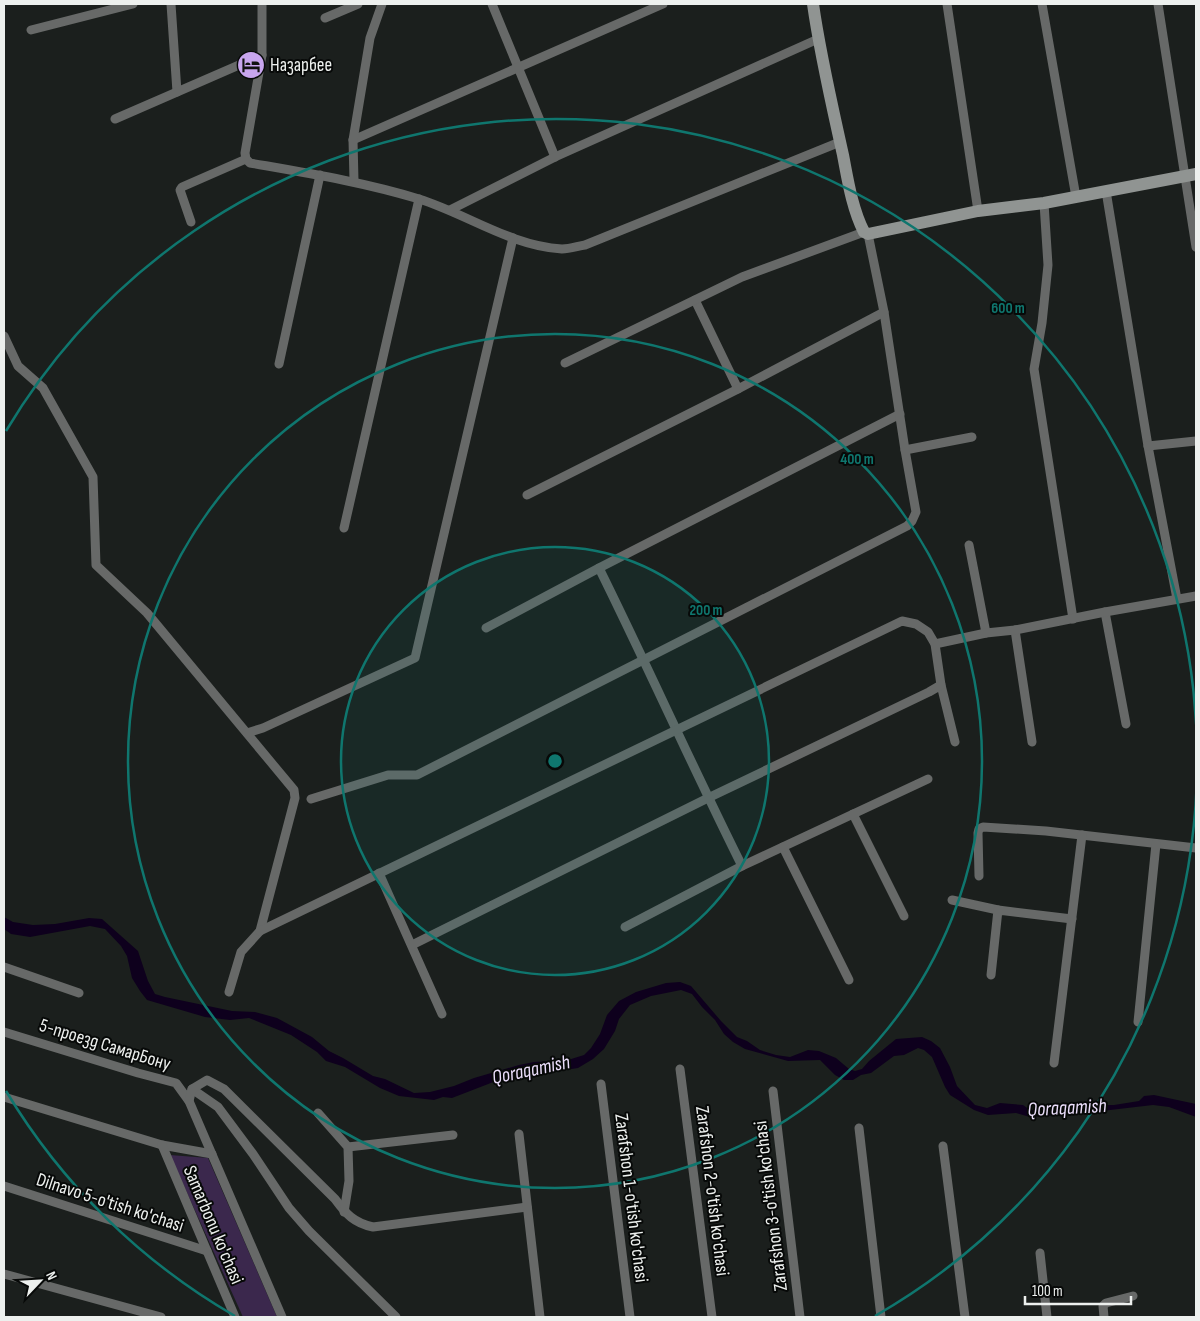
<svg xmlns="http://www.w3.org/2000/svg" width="1200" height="1321" viewBox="0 0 1200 1321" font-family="'Sofia Sans Condensed',sans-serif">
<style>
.green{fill:#3b284d}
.water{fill:#0e001d}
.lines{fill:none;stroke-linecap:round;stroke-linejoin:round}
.street{stroke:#676968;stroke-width:9}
.secondary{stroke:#909492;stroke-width:12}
.ring{fill:none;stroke:#0f766e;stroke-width:2.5}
.labels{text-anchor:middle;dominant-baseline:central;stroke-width:4;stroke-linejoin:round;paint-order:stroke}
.poi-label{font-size:19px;fill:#edf0ee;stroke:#070908;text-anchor:start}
.street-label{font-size:19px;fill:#edf0ee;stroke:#070908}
.water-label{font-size:20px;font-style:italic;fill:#ebdefb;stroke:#070908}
.centre{fill:#0f766e;stroke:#070908;stroke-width:2.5}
.ring-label{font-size:15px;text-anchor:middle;font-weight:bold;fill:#0f766e;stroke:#070908;stroke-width:4;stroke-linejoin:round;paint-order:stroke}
</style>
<rect width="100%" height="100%" fill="#1b1f1d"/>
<path class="green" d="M170,1155L208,1158L277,1317H243Z"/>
<path class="water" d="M4,917L13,922L33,925L55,924L89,918L102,919L138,951L148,981L155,994L165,997L232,1011L255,1012L277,1018L312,1037L329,1051L343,1058L373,1076L385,1079L414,1093L430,1092L454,1086L474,1078L519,1065L534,1062L568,1060L584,1055L591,1048L600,1034L607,1015L619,1001L636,992L666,983L680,982L691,986L721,1021L737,1037L747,1041L760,1050L776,1055L790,1057L808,1050L819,1051L836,1058L849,1069L855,1071L862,1069L869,1061L896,1039L922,1037L931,1041L940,1048L950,1067L957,1086L975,1105L987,1108L1000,1103L1023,1105L1030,1110H1044L1059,1108L1070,1105H1114L1139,1101L1144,1096L1154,1095L1196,1104V1117L1169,1107L1153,1105L1093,1112L1075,1111L1061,1115L1030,1117L1016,1113L988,1115L974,1110L950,1095L945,1087L932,1057L924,1050L918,1048L904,1055L894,1056L871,1073L861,1075L853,1080H844L835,1075L820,1060L788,1061L745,1049L733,1042L724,1034L715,1020L702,1007L692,994L681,990L651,996L630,1005L619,1019L615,1031L604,1049L593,1059L578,1068L496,1081L452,1098L443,1097L434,1100L399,1096L380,1088L345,1067L326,1061L317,1052L291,1035L249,1018L230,1020L205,1017L147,1000L140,991L132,978L127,956L121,946L105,929L90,926L30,937L11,934L4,929Z"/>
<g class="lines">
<g class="street">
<path d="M171,4L177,92"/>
<path d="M262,4V55L245,153L246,159L250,163C307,173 363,182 419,199C467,214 511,246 562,249C570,249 578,246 585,245L840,142"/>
<path d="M492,4L555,157"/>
<path d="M947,4L978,211"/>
<path d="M1042,4L1076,197"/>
<path d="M1158,4L1196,247"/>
<path d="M325,18L358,4"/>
<path d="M31,30L133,4"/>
<path d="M115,119L262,55"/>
<path d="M353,140L663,4"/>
<path d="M354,181L353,140L370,38L382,4"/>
<path d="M1106,191L1148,446L1177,599"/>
<path d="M1044,203L1048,265L1042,323L1034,369L1073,619"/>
<path d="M450,210L555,157L818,39"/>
<path d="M191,222L180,190L182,187L246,159"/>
<path d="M695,300L738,389"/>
<path d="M4,336L18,366L43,388L93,477L96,565L147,613L294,790L295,798L260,931L241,952L229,992"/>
<path d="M565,363L742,277L864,232"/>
<path d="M279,364L320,175"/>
<path d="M1148,446L1196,441"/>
<path d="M905,450L972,437"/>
<path d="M527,495L738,389L884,312"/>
<path d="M344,528L419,199"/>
<path d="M969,545L986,633"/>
<path d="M599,568C648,667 693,768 742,866"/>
<path d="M1105,612L1126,724"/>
<path d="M486,628L599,568L900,414"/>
<path d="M1015,630L1032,742"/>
<path d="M935,644L986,633L1015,630L1105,612L1196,596"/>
<path d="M247,733L263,728L415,658L513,238"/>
<path d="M311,799L388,775H417L907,526L912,521L916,512L905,450L884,312L868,234"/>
<path d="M853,814L904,916"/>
<path d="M783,847L849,980"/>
<path d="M379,873L442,1014"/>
<path d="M979,876L978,833L979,829L983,827L1046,831L1196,848"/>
<path d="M952,900L998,910"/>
<path d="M625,927L742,866L928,779"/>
<path d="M260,931L902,621L916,624L928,632L935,644L941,685L955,742"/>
<path d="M412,945L708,798L929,692L941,685"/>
<path d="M4,967L79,993"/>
<path d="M991,975L998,910L1072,919"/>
<path d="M1138,1022L1156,844"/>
<path d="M4,1032L138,1073L176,1083L189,1101L282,1317"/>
<path d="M1054,1063L1082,835"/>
<path d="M680,1069L712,1317"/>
<path d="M601,1084L630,1317"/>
<path d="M192,1089L218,1107L253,1154L289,1208L309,1231L396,1317"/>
<path d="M773,1091L800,1317"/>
<path d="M4,1097L162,1145L212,1154"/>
<path d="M189,1101L192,1089L207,1080L224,1089L335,1199C346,1214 354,1223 373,1227L527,1207"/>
<path d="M318,1113L348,1147L349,1181L344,1212"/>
<path d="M859,1128L881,1317"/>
<path d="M519,1134L540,1317"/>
<path d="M162,1145L235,1317"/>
<path d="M943,1146L965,1317"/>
<path d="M348,1147L453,1135"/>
<path d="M4,1186L207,1251"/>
<path d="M1040,1253L1047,1317"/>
<path d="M4,1274L161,1317"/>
<path d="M1104,1317L1103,1306L1106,1303L1133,1296"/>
</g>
<path class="secondary" d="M813,4C820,54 832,105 843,155C848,181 852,208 864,232L868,234L978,211L1044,203L1196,174"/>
</g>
<circle cx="555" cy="761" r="214" fill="#0f766e" fill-opacity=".12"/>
<g class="ring">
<circle cx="555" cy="761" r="214"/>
<circle cx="555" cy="761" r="427"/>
<path d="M235 1316A641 641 0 0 1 6 1091M6 431A641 641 0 1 1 875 1316"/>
</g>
<defs>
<g id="hotel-disc" transform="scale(1.4375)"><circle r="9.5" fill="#c8a5ee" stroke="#070908"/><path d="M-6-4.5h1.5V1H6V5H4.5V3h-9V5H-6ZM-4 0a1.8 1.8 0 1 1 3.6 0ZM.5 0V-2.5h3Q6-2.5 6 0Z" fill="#111"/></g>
</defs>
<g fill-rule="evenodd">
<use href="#hotel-disc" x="251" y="65"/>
</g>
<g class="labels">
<g class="poi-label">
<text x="270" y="65">Назарбее</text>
</g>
<g class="street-label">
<text transform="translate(105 1045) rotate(17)">5-проезд СамарБону</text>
<text transform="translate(712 1191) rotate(83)">Zarafshon 2-o'tish ko'chasi</text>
<text transform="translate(631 1198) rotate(83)">Zarafshon 1-o'tish ko'chasi</text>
<text transform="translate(110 1203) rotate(18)">Dilnavo 5-o'tish ko'chasi</text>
<text transform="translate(771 1206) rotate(-97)">Zarafshon 3-o'tish ko'chasi</text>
<text transform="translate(213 1225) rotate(67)">Samarbonu ko'chasi</text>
</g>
<g class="water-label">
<text transform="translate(531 1070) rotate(-12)">Qoraqamish</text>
<text transform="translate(1067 1108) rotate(-3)">Qoraqamish</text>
</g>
</g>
<circle cx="555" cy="761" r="8" class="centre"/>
<g class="ring-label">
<text x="1008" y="313">600 m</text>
<text x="857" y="464">400 m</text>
<text x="706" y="615">200 m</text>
</g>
<rect width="1200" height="1321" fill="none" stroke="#edf0ee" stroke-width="10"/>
<g transform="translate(40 1281) rotate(65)" stroke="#070908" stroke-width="4" paint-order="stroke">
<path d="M0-4L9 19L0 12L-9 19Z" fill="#edf0ee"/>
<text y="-8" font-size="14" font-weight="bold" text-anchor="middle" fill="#edf0ee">N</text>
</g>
<path d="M1025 1296v8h106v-8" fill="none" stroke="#edf0ee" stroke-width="2.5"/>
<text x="1032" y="1296" font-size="15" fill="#edf0ee" stroke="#070908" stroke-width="4" paint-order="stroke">100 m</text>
</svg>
